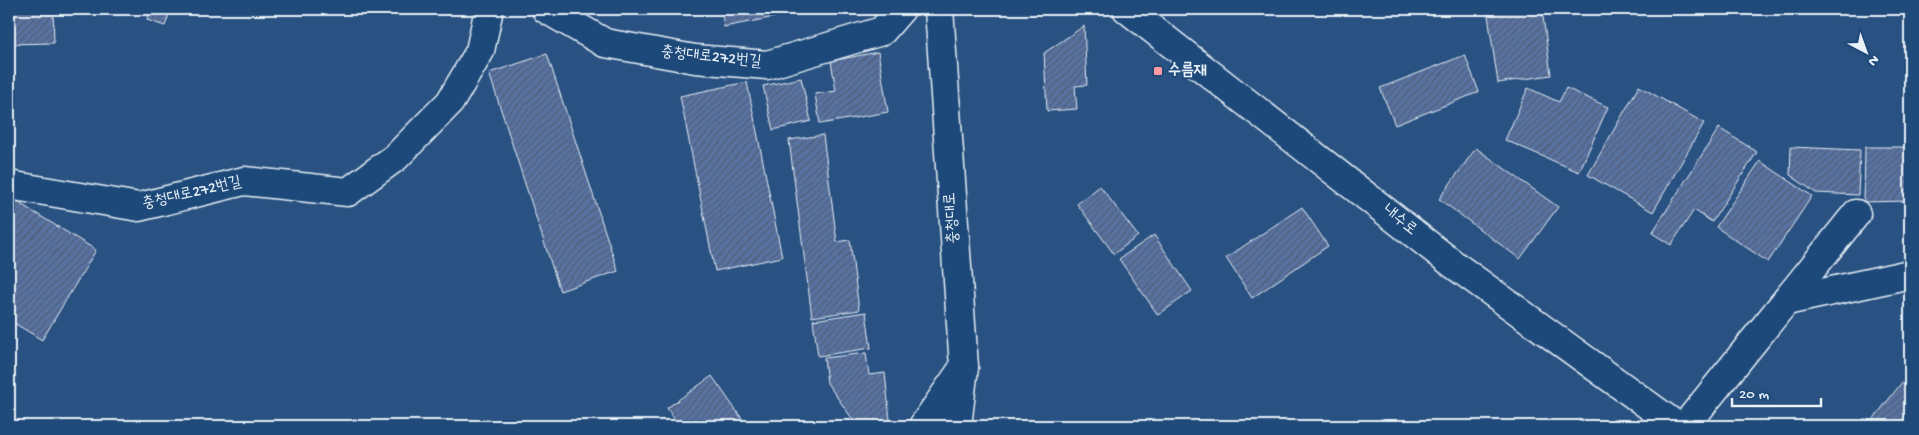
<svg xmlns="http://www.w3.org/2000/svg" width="1919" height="435" viewBox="0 0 1919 435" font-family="'Gochi Hand','Poor Story',sans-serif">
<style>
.building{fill:url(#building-hatch);stroke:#e8f1f8}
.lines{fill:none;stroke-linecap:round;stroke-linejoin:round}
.minor-casing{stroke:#e8f1f8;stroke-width:31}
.major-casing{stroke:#e8f1f8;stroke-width:31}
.minor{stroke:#1f4a7a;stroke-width:28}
.major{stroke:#1f4a7a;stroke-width:28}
.poi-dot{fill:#ff9aa2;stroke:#1f4a7a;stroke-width:2}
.labels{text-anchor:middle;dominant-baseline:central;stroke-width:4;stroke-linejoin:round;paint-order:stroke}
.street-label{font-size:16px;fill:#e8f1f8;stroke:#1f4a7a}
.poi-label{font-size:16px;font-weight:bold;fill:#e8f1f8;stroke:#1f4a7a;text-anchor:start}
</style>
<defs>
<pattern id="building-hatch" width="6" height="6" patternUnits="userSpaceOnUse" patternTransform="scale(1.25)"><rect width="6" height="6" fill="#5872a1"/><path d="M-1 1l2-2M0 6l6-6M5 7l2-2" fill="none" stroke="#4f5d76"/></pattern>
</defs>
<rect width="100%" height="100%" fill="#295181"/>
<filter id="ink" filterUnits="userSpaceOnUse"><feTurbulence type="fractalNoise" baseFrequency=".02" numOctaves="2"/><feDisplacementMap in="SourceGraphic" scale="10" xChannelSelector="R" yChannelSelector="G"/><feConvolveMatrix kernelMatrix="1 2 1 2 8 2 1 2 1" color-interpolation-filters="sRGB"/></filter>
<g filter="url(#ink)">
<g class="building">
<path d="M9,9H53L54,43L9,44Z"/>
<path d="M150,9H171L165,26L147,20Z"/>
<path d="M721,9H805V11L724,27Z"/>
<path d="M1487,9H1542L1551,75L1498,83Z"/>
<path d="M1084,26L1087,85L1075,86L1077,109L1047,111L1044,53Z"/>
<path d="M878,52L888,112L820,124L815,94L836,91L831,61Z"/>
<path d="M547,54L618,271L560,291L489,73Z"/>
<path d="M1465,55L1479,92L1395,125L1380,88Z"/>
<path d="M801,78L811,121L773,130L763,86Z"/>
<path d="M747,82L782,257L715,271L680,96Z"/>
<path d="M1639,86L1704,123L1653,212L1588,175Z"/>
<path d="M1528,88L1559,102L1566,88L1608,107L1579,172L1505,140Z"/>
<path d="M1719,128L1757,152L1712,222L1694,210L1671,245L1652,233Z"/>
<path d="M823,135L837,242L850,240L859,310L812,317L789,140Z"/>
<path d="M1791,147L1860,150L1858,195L1816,193L1790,175Z"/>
<path d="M1865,147H1910V201L1864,202Z"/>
<path d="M1476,148L1558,207L1520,259L1439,199Z"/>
<path d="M1760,161L1812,196L1768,262L1716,227Z"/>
<path d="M1100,186L1138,236L1114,254L1077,204Z"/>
<path d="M9,197L96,250L42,340L9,320Z"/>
<path d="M1302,207L1328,246L1252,298L1226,258Z"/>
<path d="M1154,235L1192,291L1158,315L1119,259Z"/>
<path d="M866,312L871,348L818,356L813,320Z"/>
<path d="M866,353L869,375L885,373L890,420L856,424L827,383L824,358Z"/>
<path d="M1910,372V426H1868Z"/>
<path d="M712,376L747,426H679L667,408Z"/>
</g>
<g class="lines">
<g class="minor-casing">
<g id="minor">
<path d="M546,9L605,43L695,59L767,65L882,31L901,9"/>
<path d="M1127,9L1453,264L1677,426"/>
<path d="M9,185L139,207L244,181L348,192L396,157L450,102L480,51L489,9"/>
<path d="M1786,301L1910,274"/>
<path d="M923,426L964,367"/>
<path d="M1685,426L1856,214"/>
</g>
</g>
<g class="major-casing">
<path id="major" d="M939,9L964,367L957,426"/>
</g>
<use href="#minor" class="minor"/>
<use href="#major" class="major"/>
</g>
</g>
<rect class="poi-dot" x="1153" y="66" width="10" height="10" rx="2.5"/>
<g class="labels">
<g class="street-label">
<text transform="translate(711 58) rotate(6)">충청대로272번길</text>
<text transform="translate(192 194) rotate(-13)">충청대로272번길</text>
<text transform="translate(953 218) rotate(-94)">충청대로</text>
<text transform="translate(1399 221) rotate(38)">내수로</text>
</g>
<g class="poi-label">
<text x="1168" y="71">수름재</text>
</g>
</g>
<rect width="1919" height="435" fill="none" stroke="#1f4a7a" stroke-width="30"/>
<rect x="15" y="15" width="1889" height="405" fill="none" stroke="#e8f1f8" stroke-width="2" filter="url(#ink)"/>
<g transform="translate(1866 52) rotate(139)" stroke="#1f4a7a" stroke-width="4" paint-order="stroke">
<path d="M0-4L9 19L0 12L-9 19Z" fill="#e8f1f8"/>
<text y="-8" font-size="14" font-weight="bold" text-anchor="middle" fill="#e8f1f8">N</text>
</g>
<path d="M1732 398v8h89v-8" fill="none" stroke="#e8f1f8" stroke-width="2.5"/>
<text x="1739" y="398" font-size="15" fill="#e8f1f8" stroke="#1f4a7a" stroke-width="4" paint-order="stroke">20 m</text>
</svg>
